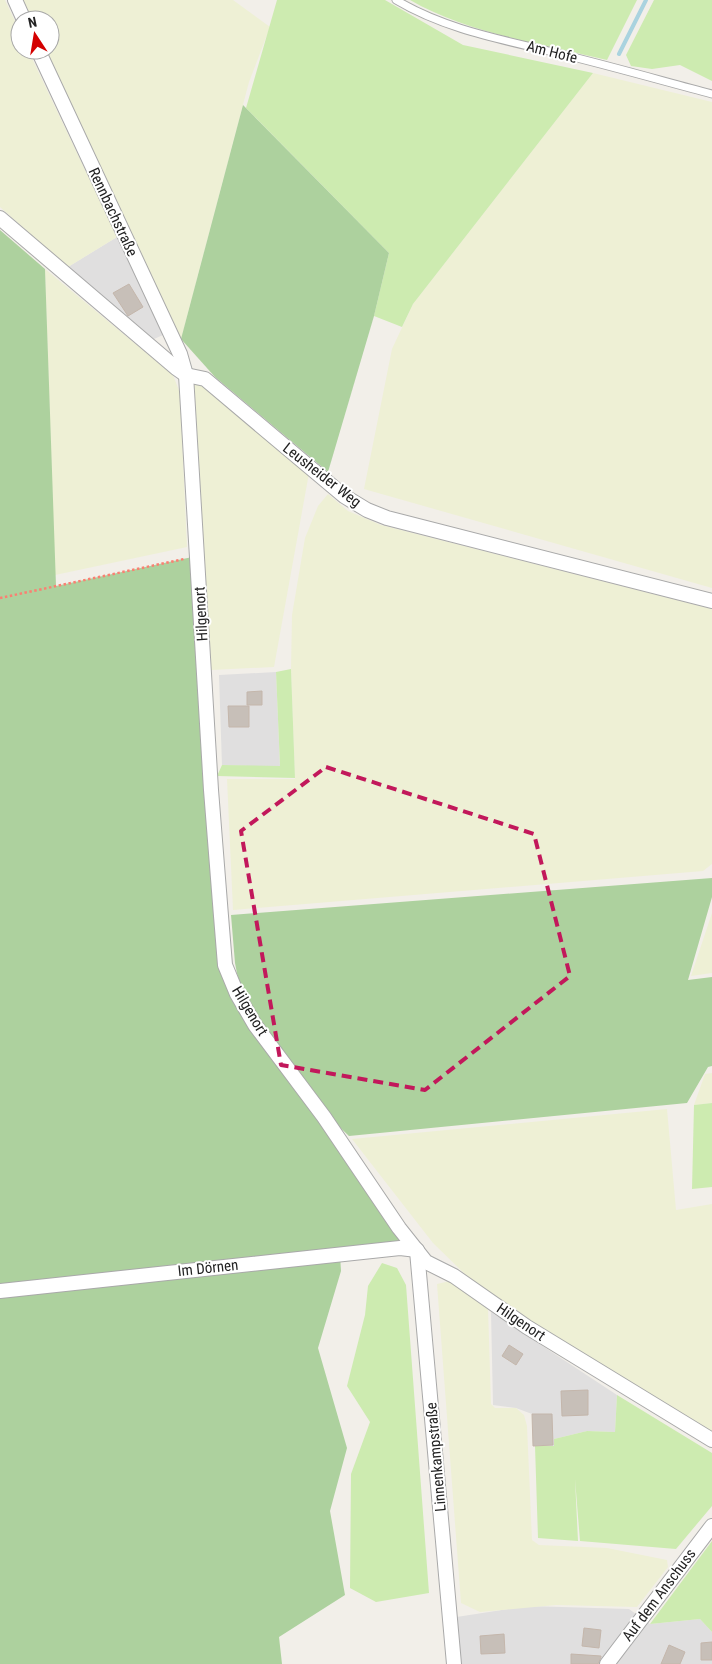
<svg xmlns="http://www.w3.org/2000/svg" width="712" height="1664" viewBox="0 0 712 1664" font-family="'Roboto Condensed',sans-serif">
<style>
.residential{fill:#e0dfdf}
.farmland{fill:#eef0d5}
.grass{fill:#cdebb0}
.forest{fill:#add19e}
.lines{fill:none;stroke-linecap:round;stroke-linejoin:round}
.stream{stroke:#aad3df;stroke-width:4}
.building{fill:#c7bfb8;stroke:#c4b6ab}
.lane-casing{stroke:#a9a9a9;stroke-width:9}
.street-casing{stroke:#a9a9a9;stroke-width:16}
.path{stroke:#fa8072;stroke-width:2.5;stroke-dasharray:2.5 2.5;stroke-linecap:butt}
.lane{stroke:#fff;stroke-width:7}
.street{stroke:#fff;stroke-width:14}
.marked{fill:none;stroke:#c2185b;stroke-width:4;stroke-dasharray:10 6;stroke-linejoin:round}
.labels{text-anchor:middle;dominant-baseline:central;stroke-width:4;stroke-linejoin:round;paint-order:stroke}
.street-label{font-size:15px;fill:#222;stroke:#fff}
</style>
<rect width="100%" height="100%" fill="#f2efe9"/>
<g class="residential">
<path d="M117,237L163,335L154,339L68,267Z"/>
<path d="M276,672L280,767L222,765L219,675Z"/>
<path d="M491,1312L617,1395L615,1432L587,1431L554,1439V1446H533L532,1414L516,1408L493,1405Z"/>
<path d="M528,1606L629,1609L650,1624L700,1619L712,1632V1664H454L450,1618Z"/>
</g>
<g class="farmland">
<path d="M0,0H5L20,32V50H28L117,237L68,267L0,207Z"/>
<path d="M21,0H233L270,27L249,82L181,339L44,50H50V20H30Z"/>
<path d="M593,73L712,102V588L364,489L392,349L413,304Z"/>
<path d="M45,269L173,375L180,393L187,547L55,575Z"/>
<path d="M198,380L309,473L274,667L211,670L194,383Z"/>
<path d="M328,494L348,511L381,525L712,609V864L703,871L233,910L227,779H295L291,669L292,615L305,538L318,506Z"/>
<path d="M712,913V973L691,976Z"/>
<path d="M712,1073V1103L694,1105L705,1074Z"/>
<path d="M667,1109L676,1210L712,1204V1434L556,1339L471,1280L433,1243L352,1139Z"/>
<path d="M450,1281L488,1308L491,1404L495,1408H516L524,1415L527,1426L532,1540L539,1545L607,1548L667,1560L668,1567L637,1607L556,1605L480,1612L461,1603L437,1284Z"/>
</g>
<g class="grass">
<path d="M277,0H385L463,45L593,73L413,304L402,327L374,316L389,253L246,108Z"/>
<path d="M410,0H637L607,60C543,44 467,33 410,0Z"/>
<path d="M654,0H712V81L680,65L652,69L631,66L626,55Z"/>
<path d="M291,669L295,778L217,776L222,765L280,766L276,672Z"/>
<path d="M712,1103V1187L692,1189L694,1105Z"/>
<path d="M382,1263L397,1268L406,1285L429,1593L376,1602L350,1588L351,1474L370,1422L347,1386L365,1315L368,1286Z"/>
<path d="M617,1395L712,1453V1506L676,1549L580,1541L575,1479L578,1541L538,1538L535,1446H554V1439L587,1431L615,1432Z"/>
<path d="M712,1541V1632L700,1619L650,1624Z"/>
</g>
<g class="forest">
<path d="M243,105L389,253L374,316L328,472L215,377L181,339Z"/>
<path d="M0,230L45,269L56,586L197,556L225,965L237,994L417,1250L340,1255L341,1271L318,1348L347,1448L330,1511L345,1595L279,1637L282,1664H0Z"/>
<path d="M712,878V897L688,980L712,977V1066L708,1067L687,1103L349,1136L328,1116L241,994L235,963L231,915Z"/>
</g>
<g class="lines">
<path class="stream" d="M619,54L646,0"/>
</g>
<g class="building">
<path d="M129,284L143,307L128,316L113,293Z"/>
<path d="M262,691V705H247V692Z"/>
<path d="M228,706H249V727H229Z"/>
<path d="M509,1345L523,1354L516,1365L502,1356Z"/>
<path d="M588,1390V1415L562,1416L561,1391Z"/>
<path d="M532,1414H552L553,1445L533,1446Z"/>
<path d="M584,1628L601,1630L599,1648L582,1646Z"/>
<path d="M504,1634L505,1653L481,1654L480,1636Z"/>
<path d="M712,1642V1660H701V1643Z"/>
<path d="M669,1645L685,1652L680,1664H661Z"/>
<path d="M571,1654L601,1656V1657L598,1664H571Z"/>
</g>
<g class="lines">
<g class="lane-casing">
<path id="lane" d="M396,0C448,31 506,40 565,55C614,67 663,81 712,94"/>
</g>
<g class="street-casing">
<g id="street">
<path d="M15,0L24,20"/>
<path d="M38,50L180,354L186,375L211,790L221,916L225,965L237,994L255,1025L324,1117L399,1228L426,1262L454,1276L527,1327L712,1440"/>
<path d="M0,218L176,368L186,375L205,379L344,496L367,510L387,518L712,601"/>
<path d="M417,1251L454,1664"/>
<path d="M0,1291L400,1248L417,1250"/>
<path d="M607,1664L712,1526"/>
</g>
</g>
<path class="path" d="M0,598L184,559"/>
<use href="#lane" class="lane"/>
<use href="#street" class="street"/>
</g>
<path class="marked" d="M326,767L534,834L570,976L425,1090L281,1065L241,831Z"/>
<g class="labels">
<g class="street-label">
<text transform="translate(552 52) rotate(14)">Am Hofe</text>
<text transform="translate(113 212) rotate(65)">Rennbachstraße</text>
<text transform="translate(322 475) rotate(38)">Leusheider Weg</text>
<text transform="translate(201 614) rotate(-93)">Hilgenort</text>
<text transform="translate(250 1011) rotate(59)">Hilgenort</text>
<text transform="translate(208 1268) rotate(-6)">Im Dörnen</text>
<text transform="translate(521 1322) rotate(34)">Hilgenort</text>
<text transform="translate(436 1457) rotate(-95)">Linnenkampstraße</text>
<text transform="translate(659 1595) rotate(-53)">Auf dem Anschuss</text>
</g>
</g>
<g transform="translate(35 35) rotate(348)"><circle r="24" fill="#ffffff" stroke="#a7a7a7"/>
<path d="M0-4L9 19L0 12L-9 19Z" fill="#d40000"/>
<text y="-8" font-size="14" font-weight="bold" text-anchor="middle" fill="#222222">N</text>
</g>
</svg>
